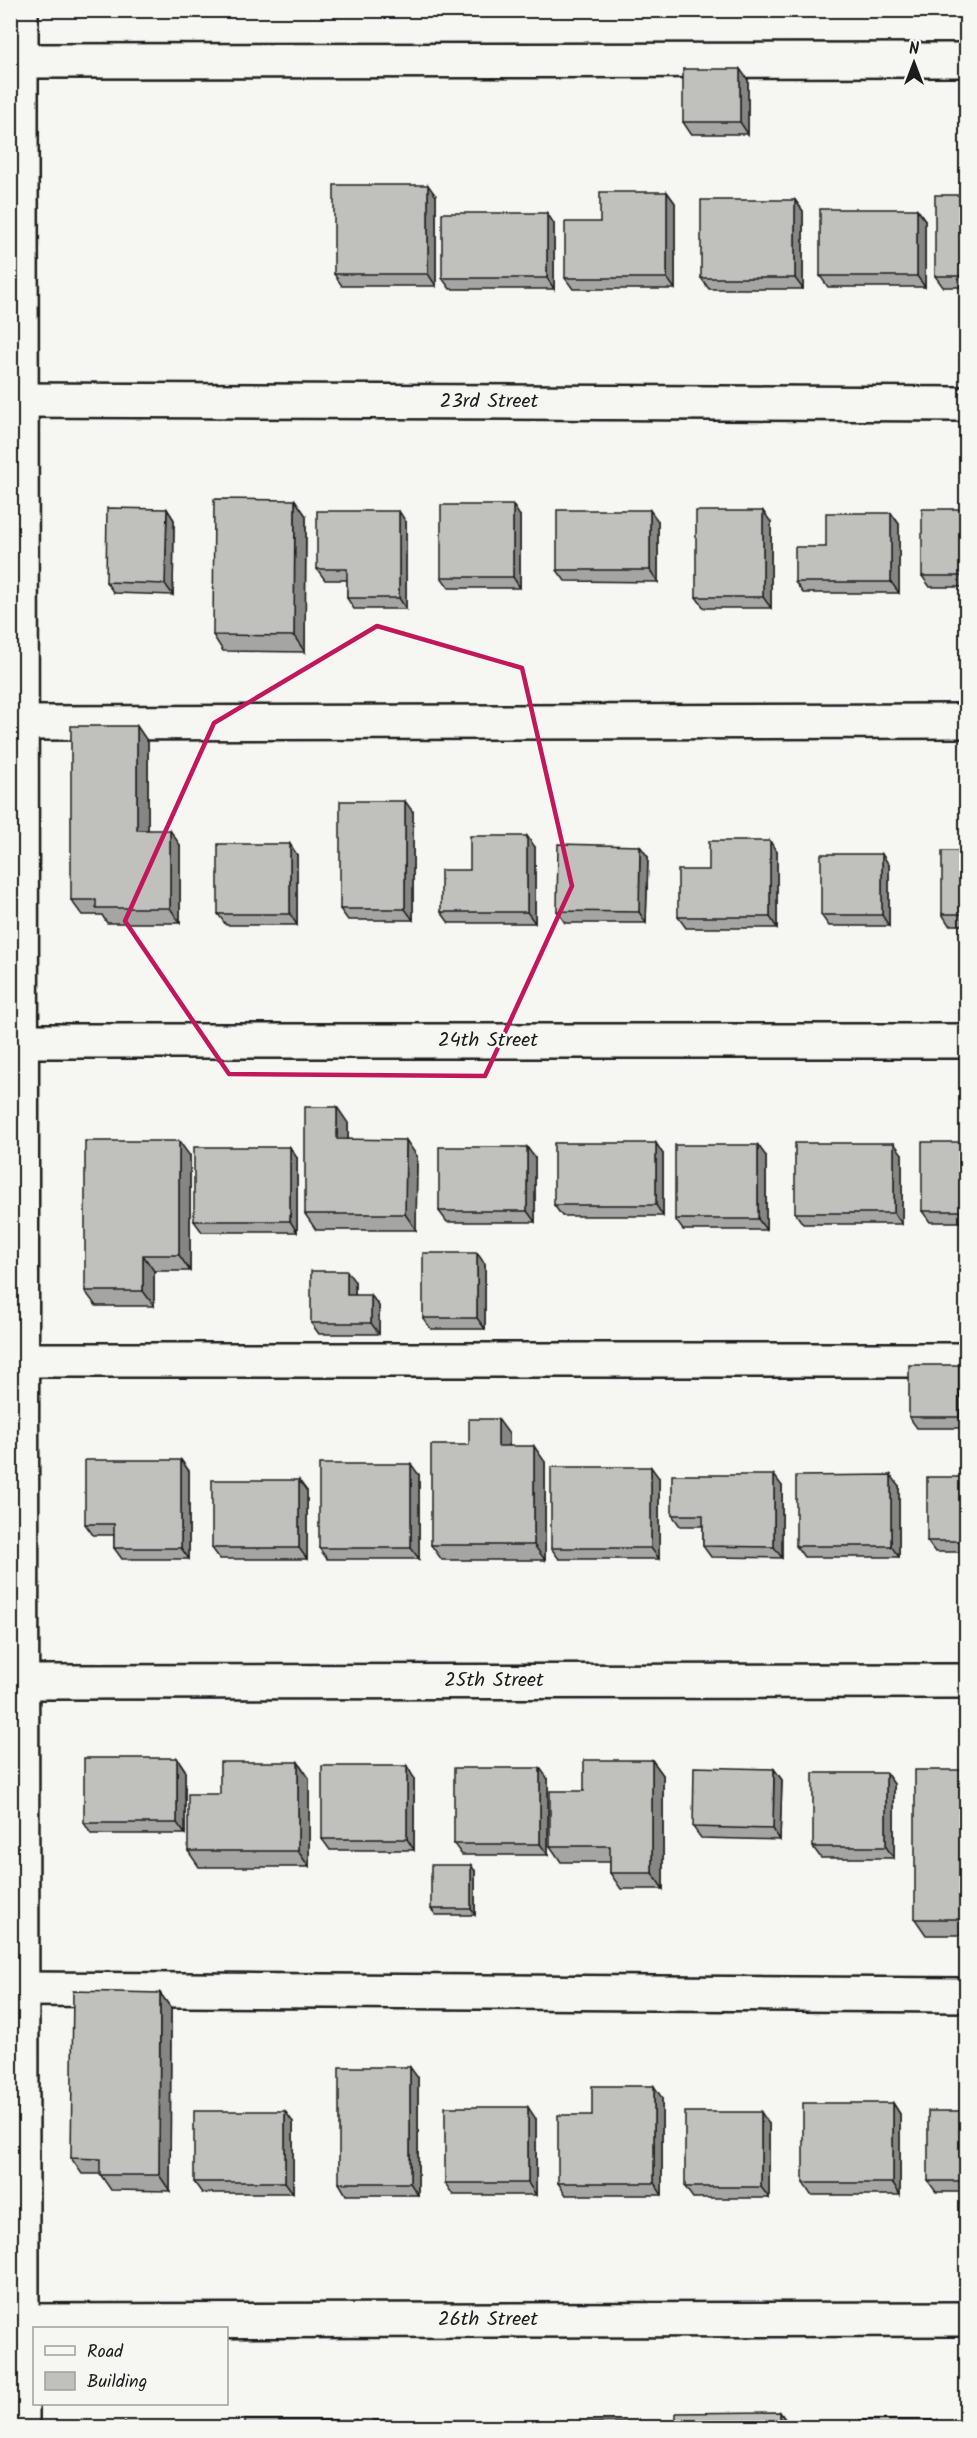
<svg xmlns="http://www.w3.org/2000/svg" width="977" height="2438" viewBox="0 0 977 2438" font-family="Kalam,sans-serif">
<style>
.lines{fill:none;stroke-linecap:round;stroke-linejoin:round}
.minor-casing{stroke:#1c1c1c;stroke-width:38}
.minor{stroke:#f6f6f2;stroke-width:33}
.wall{fill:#a5a5a3;stroke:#1c1c1c;stroke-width:1.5}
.shaded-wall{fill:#868684;stroke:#1c1c1c;stroke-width:1.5}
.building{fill:#c0c0bd;stroke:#1c1c1c;stroke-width:1.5}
.marked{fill:none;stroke:#c2185b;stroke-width:4.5;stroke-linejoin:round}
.labels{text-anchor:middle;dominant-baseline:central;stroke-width:5;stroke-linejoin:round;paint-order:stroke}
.street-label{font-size:20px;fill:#1c1c1c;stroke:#f6f6f2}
</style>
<rect width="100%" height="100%" fill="#f6f6f2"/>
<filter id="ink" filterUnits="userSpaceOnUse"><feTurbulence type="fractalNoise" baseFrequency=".0167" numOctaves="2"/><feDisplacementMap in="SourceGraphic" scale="12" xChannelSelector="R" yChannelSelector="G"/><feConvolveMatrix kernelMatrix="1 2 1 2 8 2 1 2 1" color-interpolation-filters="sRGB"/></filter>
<g filter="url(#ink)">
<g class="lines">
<g class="minor-casing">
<g id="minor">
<path d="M21,10L22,2428"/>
<path d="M10,61L966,60"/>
<path d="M10,400L966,404"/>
<path d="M10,723L966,721"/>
<path d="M10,1041H966"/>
<path d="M10,1360H966"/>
<path d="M21,1682L966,1681"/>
<path d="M22,1989L966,1995"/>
<path d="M10,2321L966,2319"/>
</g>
</g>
<use href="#minor" class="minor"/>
</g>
<g class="wall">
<path d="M748,80V134H691L683,122Z"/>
<path d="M667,192L675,203V289H573L565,278L600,222Z"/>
<path d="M966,195V287H943L935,276Z"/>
<path d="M436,196V286H342L334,274Z"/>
<path d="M795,200L803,211V289H709L701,278Z"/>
<path d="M917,209L925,220V287H828L820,276Z"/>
<path d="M547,213L554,224V289H450L442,278Z"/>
<path d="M295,500L306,516L305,652L223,651L213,635Z"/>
<path d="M167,509L174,520L173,595L114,593L106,582Z"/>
<path d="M966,509V587H930L922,576Z"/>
<path d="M891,513L899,524V593H803L795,582Z"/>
<path d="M520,516V588H449L441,577Z"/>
<path d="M658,521V582L565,581L557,570Z"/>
<path d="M406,522V609H354L347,598V580H325L317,569Z"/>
<path d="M771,522V608H704L696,597Z"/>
<path d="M148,742V830L180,845V923H107L102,915H82L71,900Z"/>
<path d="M413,812V920H348L340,909Z"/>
<path d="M535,847V923H449L441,912L470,870Z"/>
<path d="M966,851V925H949L942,914Z"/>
<path d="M777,852V928H686L678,917Z"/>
<path d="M297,855V925H226L218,914Z"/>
<path d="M648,857L646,923H565L557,911Z"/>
<path d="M889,865V926H829L821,915Z"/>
<path d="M348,1123V1139L417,1156L416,1230H316L305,1214Z"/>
<path d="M966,1142V1222H930L922,1211Z"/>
<path d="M663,1154V1216H562L554,1205Z"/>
<path d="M902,1154V1224H803L795,1213Z"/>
<path d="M190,1156V1271H154V1306H96L85,1291Z"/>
<path d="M766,1156V1230H683L675,1219Z"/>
<path d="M297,1158V1232H202L194,1221Z"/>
<path d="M535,1158V1222H447L439,1211Z"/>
<path d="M485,1264V1329H431L423,1318Z"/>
<path d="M355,1282V1295L379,1306V1334H319L311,1323Z"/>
<path d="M966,1375V1428H917L909,1417Z"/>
<path d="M509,1434V1446L545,1462V1560H442L431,1545L469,1445Z"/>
<path d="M966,1459V1552H935L927,1541L966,1477Z"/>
<path d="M181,1460L189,1471V1559H122L114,1548V1535H93L85,1524Z"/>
<path d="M419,1475V1559H327L319,1548Z"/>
<path d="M659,1478V1559H559L551,1548Z"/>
<path d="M782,1486V1558L711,1557L703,1546V1526H680L672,1515Z"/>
<path d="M899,1486V1557H804L796,1546Z"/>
<path d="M307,1491V1559H220L212,1548Z"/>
<path d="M177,1758L185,1770V1834H91L84,1823Z"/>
<path d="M652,1760L663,1775V1889H621L610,1873V1862H561L550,1846L584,1791Z"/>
<path d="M298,1762L309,1778V1867H199L188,1851L220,1794Z"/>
<path d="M774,1769L782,1780L780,1840L701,1838L693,1827Z"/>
<path d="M966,1770V1935H926L915,1919Z"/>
<path d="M886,1773L894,1784V1858H821L813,1847Z"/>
<path d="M414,1778V1850H330L322,1839Z"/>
<path d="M548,1779V1855H462L454,1844Z"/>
<path d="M475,1871V1915H436L431,1909Z"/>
<path d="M160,1993L171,2008L170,2191L111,2190L100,2174H82L71,2158Z"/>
<path d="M418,2078V2195H346L339,2183Z"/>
<path d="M662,2098V2195H566L558,2183L592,2115Z"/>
<path d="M893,2103L900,2114V2195H811L803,2183Z"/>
<path d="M966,2111V2192H936L928,2181Z"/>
<path d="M536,2119V2195H453L445,2183Z"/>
<path d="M293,2122V2193H202L194,2182Z"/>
<path d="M769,2124V2198H693L685,2187Z"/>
</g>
<g class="shaded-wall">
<path d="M740,69L748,80V134L740,122Z"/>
<path d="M428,185L436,196V286L428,274Z"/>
<path d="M667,192L675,203V289L667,278Z"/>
<path d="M795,200L803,211V289L795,278Z"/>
<path d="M917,209L925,220V287L917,276Z"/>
<path d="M547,213L554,224V289L547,278Z"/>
<path d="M295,500L306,516L305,652L294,636Z"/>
<path d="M513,505L520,516V588L513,577Z"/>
<path d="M167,509L174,520L173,595L165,584Z"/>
<path d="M650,510L658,521V582L650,570Z"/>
<path d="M399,511L406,522V609L399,598Z"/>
<path d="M763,511L771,522V608L763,597Z"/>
<path d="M891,513L899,524V593L891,582Z"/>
<path d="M137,726L148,742V845L137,830Z"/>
<path d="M405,801L413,812V920L405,909Z"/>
<path d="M170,830L180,845V923L170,908Z"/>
<path d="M527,836L535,847V923L527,912Z"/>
<path d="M770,841L777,852V928L770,917Z"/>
<path d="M290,844L297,855V925L290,914Z"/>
<path d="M640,846L648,857L646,923L639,912Z"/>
<path d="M882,854L889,865V926L882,915Z"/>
<path d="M337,1107L348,1123V1155L337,1139Z"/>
<path d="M406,1140L417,1156L416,1230L405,1214Z"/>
<path d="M179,1141L190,1156V1271L179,1255Z"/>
<path d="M656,1143L663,1154V1216L656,1205Z"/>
<path d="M894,1143L902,1154V1224L894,1213Z"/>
<path d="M758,1145L766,1156V1230L758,1219Z"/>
<path d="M290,1147L297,1158V1232L290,1221Z"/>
<path d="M527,1147L535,1158V1222L527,1211Z"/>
<path d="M477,1253L485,1264V1329L477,1318Z"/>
<path d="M143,1255L154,1271V1306L143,1291Z"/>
<path d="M347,1271L355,1282V1306L347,1295Z"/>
<path d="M371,1295L379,1306V1334L371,1323Z"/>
<path d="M959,1365L966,1375V1427L959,1417Z"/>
<path d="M498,1419L509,1434V1462L498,1446Z"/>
<path d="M534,1446L545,1462V1560L534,1545Z"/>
<path d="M181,1460L189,1471V1559L181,1548Z"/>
<path d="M411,1464L419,1475V1559L411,1548Z"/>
<path d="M651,1467L659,1478V1559L651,1548Z"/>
<path d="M774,1475L782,1486V1558L774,1547Z"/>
<path d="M891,1475L899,1486V1557L891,1546Z"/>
<path d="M299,1480L307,1491V1559L299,1548Z"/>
<path d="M177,1758L185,1770V1834L177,1823Z"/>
<path d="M652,1760L663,1775V1889L652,1873Z"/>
<path d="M298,1762L309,1778V1867L298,1851Z"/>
<path d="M407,1766L414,1778V1850L407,1839Z"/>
<path d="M540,1768L548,1779V1855L540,1844Z"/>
<path d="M774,1769L782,1780L780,1840L773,1829Z"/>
<path d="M886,1773L894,1784V1858L886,1847Z"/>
<path d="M471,1865L475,1871V1915L471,1909Z"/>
<path d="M160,1993L171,2008L170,2191L159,2175Z"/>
<path d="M410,2067L418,2078V2195L410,2183Z"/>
<path d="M654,2086L662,2098V2195L654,2183Z"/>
<path d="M893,2103L900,2114V2195L893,2183Z"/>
<path d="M528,2107L536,2119V2195L528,2183Z"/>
<path d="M285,2111L293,2122V2193L285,2182Z"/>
<path d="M761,2112L769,2124V2198L761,2187Z"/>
<path d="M780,2412L791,2427H780Z"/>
<path d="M356,2420L361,2427H356Z"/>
<path d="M493,2420L498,2427H493Z"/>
<path d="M938,2420L943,2427H938Z"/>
</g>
<g class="building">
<rect x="683" y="69" width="57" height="53"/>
<rect x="334" y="185" width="94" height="89"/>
<path d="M600,192H667V278H565V222H600Z"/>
<rect x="935" y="195" width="31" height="81"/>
<rect x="701" y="200" width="94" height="78"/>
<rect x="820" y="209" width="97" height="67"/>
<rect x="442" y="213" width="105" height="65"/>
<path d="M214,499L295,500L294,636L213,635Z"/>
<rect x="441" y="505" width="72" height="72"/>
<path d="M107,508L167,509L165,584L106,582Z"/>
<rect x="922" y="509" width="44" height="67"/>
<rect x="557" y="510" width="93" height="60"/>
<path d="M317,511H399V598H347V569H317Z"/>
<rect x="696" y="511" width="67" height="86"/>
<path d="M826,513H891V582H795V547H826Z"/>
<path d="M71,726H137V830H170V908H96V900H71Z"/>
<rect x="340" y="801" width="65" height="108"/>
<path d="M470,836H527V912H441V870H470Z"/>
<path d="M709,841H770V917H678V870H709Z"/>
<rect x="218" y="844" width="72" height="70"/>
<path d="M558,844L640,846L639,912L557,911Z"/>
<rect x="942" y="851" width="24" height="63"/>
<rect x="821" y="854" width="61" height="61"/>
<path d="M305,1107H337V1139L406,1140L405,1214H305Z"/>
<path d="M85,1141H179V1255H143V1291H85Z"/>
<rect x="922" y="1142" width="44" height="69"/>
<rect x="554" y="1143" width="102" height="62"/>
<rect x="795" y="1143" width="99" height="70"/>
<rect x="675" y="1145" width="83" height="74"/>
<rect x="194" y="1147" width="96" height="74"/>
<rect x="439" y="1147" width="88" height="64"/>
<rect x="423" y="1253" width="54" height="65"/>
<path d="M311,1271H347V1295H371V1323H311Z"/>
<rect x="909" y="1365" width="50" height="52"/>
<path d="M469,1419H498V1446H534V1545H431V1445H469Z"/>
<path d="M966,1459V1541H927V1477H966Z"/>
<path d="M85,1460H181V1548H114V1524H85Z"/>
<rect x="319" y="1464" width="92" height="84"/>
<rect x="551" y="1467" width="100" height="81"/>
<path d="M672,1475H774V1547L703,1546V1515H672Z"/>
<path d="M891,1475V1546H796V1476Z"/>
<rect x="212" y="1480" width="87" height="68"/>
<rect x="84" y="1758" width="93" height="65"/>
<path d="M584,1760H652V1873H610V1846H550V1791H584Z"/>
<path d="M220,1762H298V1851H188V1794H220Z"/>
<rect x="322" y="1766" width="85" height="73"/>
<path d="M694,1767L774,1769L773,1829L693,1827Z"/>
<rect x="454" y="1768" width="86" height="76"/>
<rect x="915" y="1770" width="51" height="149"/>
<rect x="813" y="1773" width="73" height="74"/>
<rect x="431" y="1865" width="40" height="44"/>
<path d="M73,1991L160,1993L159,2175H100V2159L71,2158Z"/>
<rect x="339" y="2067" width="71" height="116"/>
<path d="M592,2086H654V2183H558V2115H592Z"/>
<rect x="803" y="2103" width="90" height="80"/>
<rect x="445" y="2107" width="83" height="76"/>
<rect x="194" y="2111" width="91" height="71"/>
<rect x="928" y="2111" width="38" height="70"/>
<rect x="685" y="2112" width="76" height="75"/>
<path d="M780,2412V2427H676V2413Z"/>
<rect x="245" y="2420" width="111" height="7"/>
<rect x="373" y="2420" width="120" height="7"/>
<rect x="860" y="2420" width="78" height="7"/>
<rect x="553" y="2422" width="106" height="5"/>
<rect x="88" y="2423" width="99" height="4"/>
</g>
</g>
<path class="marked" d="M377,626L522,668L572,886L485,1076L229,1074L125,921L214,723Z"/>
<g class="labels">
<g class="street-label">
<text x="489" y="402">23rd Street</text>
<text x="488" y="1041">24th Street</text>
<text x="494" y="1681">25th Street</text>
<text x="488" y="2320">26th Street</text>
</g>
</g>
<rect width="977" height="2438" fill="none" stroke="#f6f6f2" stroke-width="36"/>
<rect x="18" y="18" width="941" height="2402" fill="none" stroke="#1c1c1c" stroke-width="2" filter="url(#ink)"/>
<rect x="33" y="2327" width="195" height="78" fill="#f6f6f2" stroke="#9f9f9c" stroke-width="1.5"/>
<rect x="45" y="2346" width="30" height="9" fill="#f6f6f2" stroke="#9f9f9c" stroke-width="1.5"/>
<text x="87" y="2357" font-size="18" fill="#1c1c1c">Road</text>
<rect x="45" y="2372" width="30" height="18" fill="#c0c0bd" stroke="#9f9f9c" stroke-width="1.5"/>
<text x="87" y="2387" font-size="18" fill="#1c1c1c">Building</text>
<g transform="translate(914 63)" stroke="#f6f6f2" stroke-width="4.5" paint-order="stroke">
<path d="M0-4.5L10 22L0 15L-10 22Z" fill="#1c1c1c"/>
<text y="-9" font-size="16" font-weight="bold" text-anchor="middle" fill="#1c1c1c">N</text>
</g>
</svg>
